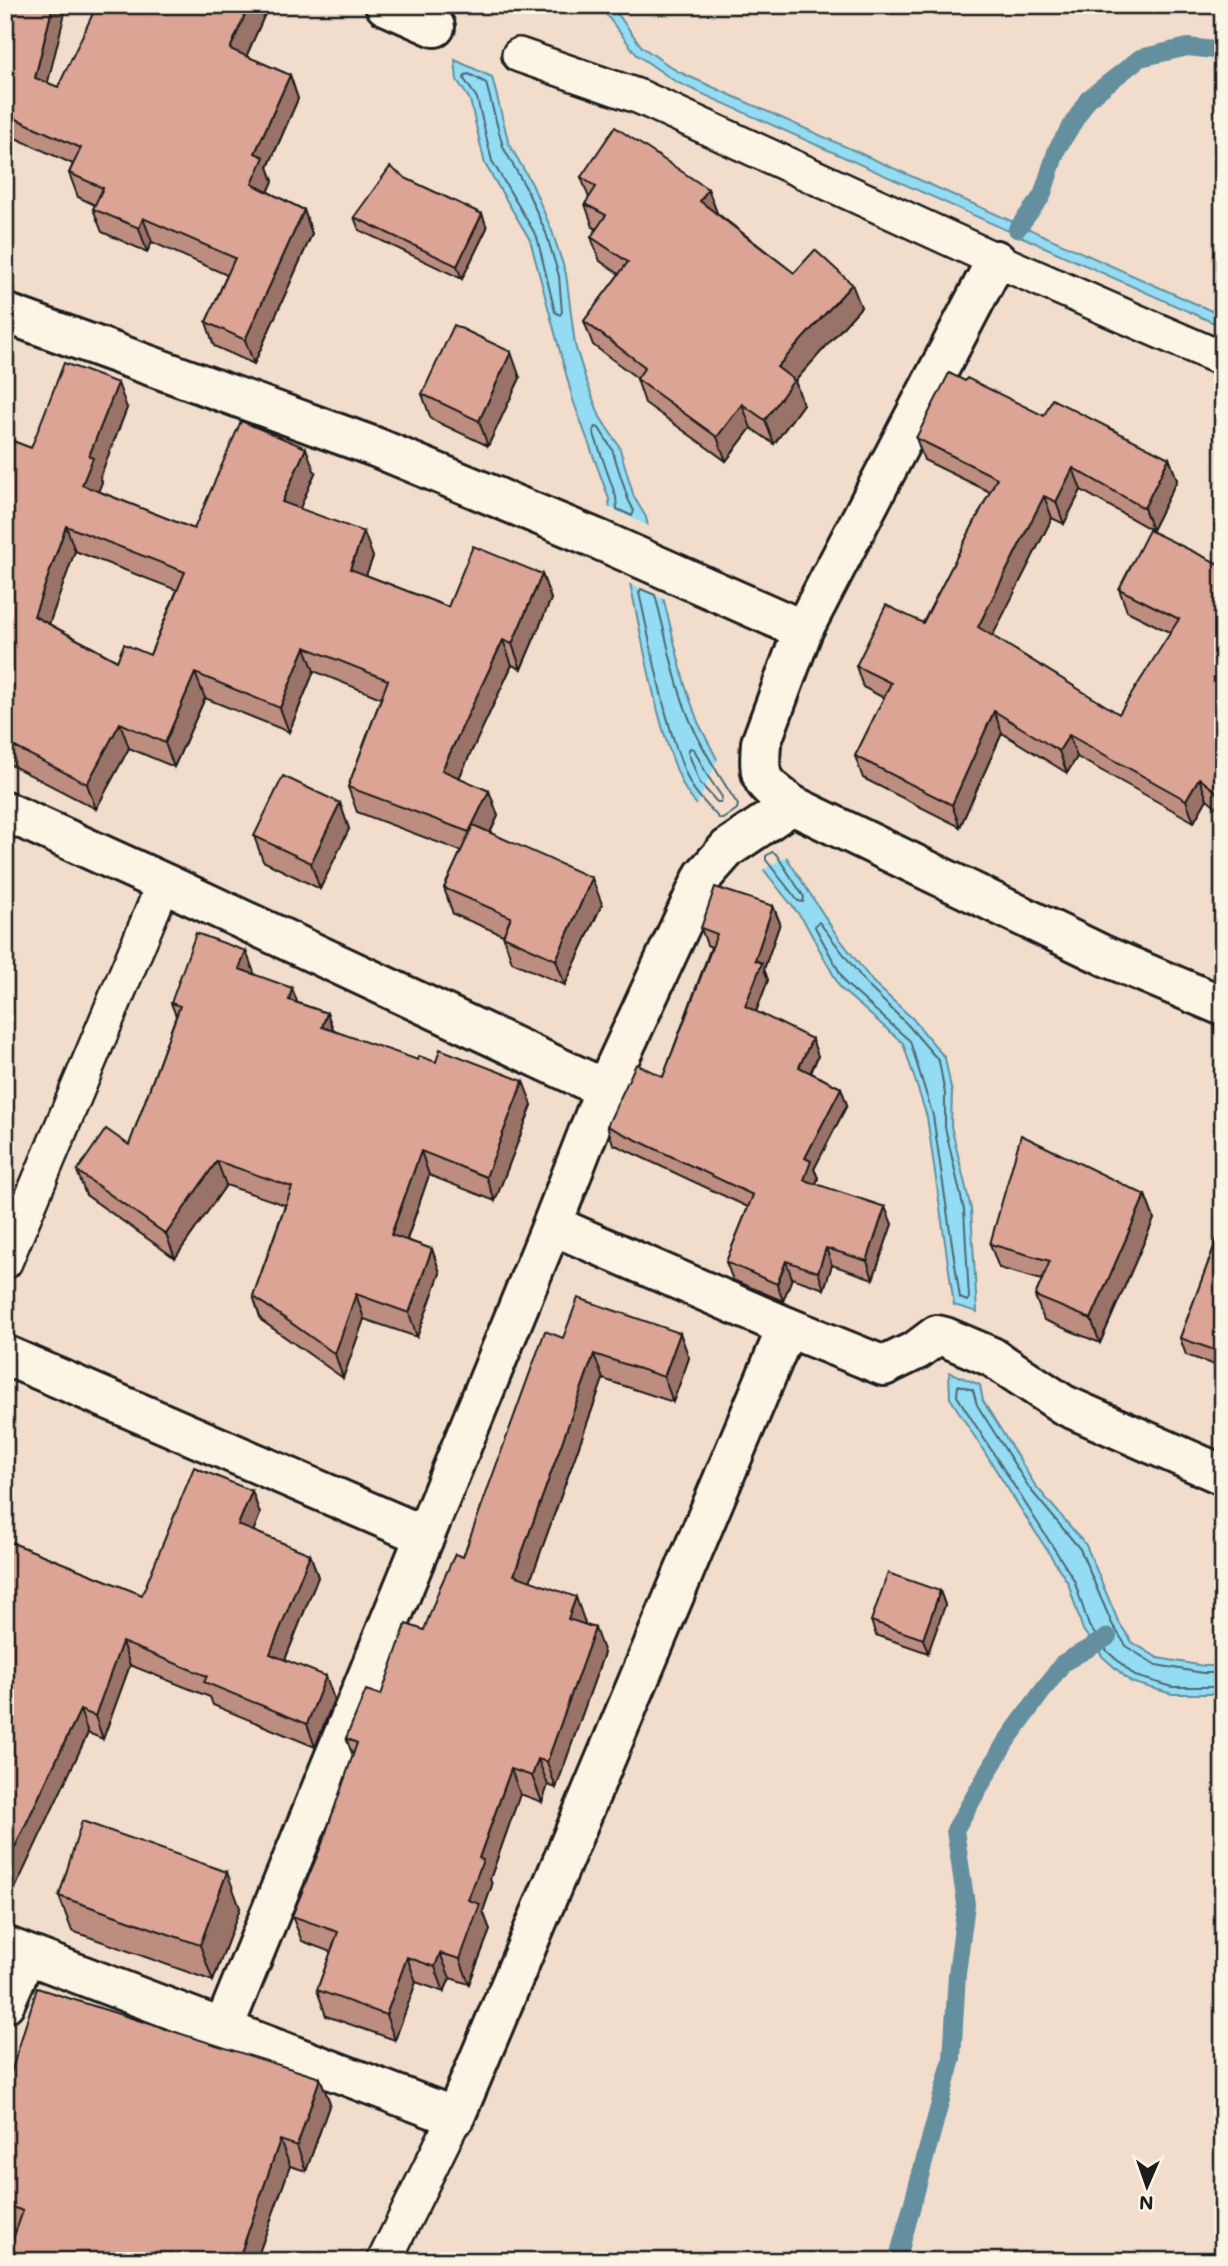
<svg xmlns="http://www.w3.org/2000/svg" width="1228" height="2266" viewBox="0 0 1228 2266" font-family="Mali,sans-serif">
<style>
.water{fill:#93dcf4;stroke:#638f9e;stroke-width:2}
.pier{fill:#f2ddcd}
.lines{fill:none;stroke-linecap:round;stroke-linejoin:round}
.shore{stroke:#4c6972;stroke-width:2}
.stream{stroke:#638f9e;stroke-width:18}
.lane-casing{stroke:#1c1c1c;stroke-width:38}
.street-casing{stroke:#1c1c1c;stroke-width:44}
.lane{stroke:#fcf5e5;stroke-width:33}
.street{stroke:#fcf5e5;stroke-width:38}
.wall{fill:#bd8d80;stroke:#1c1c1c;stroke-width:2;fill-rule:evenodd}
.shaded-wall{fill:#9a7368;stroke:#1c1c1c;stroke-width:2}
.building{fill:#dca495;stroke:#1c1c1c;stroke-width:2;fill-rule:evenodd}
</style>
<rect width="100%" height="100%" fill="#f2ddcd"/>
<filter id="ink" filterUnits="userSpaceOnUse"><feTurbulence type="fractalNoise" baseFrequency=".0143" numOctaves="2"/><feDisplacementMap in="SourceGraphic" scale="14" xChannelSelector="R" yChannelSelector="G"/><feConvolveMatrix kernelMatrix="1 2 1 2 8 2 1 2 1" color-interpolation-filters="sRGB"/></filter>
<g filter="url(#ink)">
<g class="water">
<path d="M599,5H611L642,47L677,71L1223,316V327L676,82L637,55Z"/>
<path d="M455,60L492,77L509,144L532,184L552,231L566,274L575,345L585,377L600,417L619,446L634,497L646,517L649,531L610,515L609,499L573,400L530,240L485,164L470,100L457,80Z"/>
<path d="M628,574L661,589L685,685L698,722L721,767V829C709,817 693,803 685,789C656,729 643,640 628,574Z"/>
<path d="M776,841L836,934L873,982L913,1019L945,1058L952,1093L951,1126L971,1209L977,1312L954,1305L927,1117L903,1043L841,989L804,921L753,856Z"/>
<path d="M949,1372L980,1385L983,1401L1035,1485L1086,1545L1118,1621L1132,1642L1158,1658L1204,1666H1223V1694H1172L1131,1682L1103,1657L1083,1630L1068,1583L950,1398Z"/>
</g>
<g class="pier">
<path d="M462,5H479L490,10L491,17L487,19L464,8Z"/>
<path d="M606,506L651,527L652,533L648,534L608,518Z"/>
<path d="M625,572L665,588L668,601L626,582Z"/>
<path d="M719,756L753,809L718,832L696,807Z"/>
<path d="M776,837L789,855L761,871L750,856Z"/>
</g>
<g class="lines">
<g class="shore">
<path d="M469,74L486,83L503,147L526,188L546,233L559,276L562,312L560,315L555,312L537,237L492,161L477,98L464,79L465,75Z"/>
<path d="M595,427L599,428L612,449L628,499L634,511L632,516L617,509L616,497L593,431Z"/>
<path d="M641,589L655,595C667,638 674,684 692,725C705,754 721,779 738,805L737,809L723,819L719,818C710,808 698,797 691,785C665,732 653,652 639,593Z"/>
<path d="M690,748L694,749L707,775L722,797L721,802H717L700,783L688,752Z"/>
<path d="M772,852L776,854L804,897L803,902L798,901L766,860V856Z"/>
<path d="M819,922L868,986L907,1024L939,1061L945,1094V1127L964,1210L969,1298L967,1301L960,1298L933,1116L910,1041L846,984L815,927L816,924Z"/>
<path d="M1223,1673H1203L1156,1665L1127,1647L1112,1624L1080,1549L1030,1489L977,1405L973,1390L958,1385L957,1396L1074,1580L1089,1626L1108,1652L1135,1676L1173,1687H1223"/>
</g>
<g class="stream">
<path d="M1017,229L1042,196L1057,149L1088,99L1140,58L1188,47L1223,51"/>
<path d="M897,2261L952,2059L957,1974L966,1904L955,1830L1005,1743L1063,1663L1108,1637"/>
</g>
<g class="lane-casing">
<g id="lane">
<path d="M519,55L640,97L996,260L1223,359"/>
<path d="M5,1262L164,883"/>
<path d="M384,2261L455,2117"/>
</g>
</g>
<g class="street-casing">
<g id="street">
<path d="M385,5L435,27"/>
<path d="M5,313L375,447L595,538L803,630"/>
<path d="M792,805L1105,956L1223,1006"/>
<path d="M5,811L164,883L605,1089"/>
<path d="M552,1225L787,1327L884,1366L917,1350L937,1335L945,1337L992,1357L1064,1405L1223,1475"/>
<path d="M5,1355L425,1536"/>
<path d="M5,1946L455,2117L787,1327"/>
<path d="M5,2003L26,1955"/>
<path d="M223,2029L552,1225L605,1089L704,875L728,848L792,805C762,782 758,783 761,743L803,630L996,260"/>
</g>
</g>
<use href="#lane" class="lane"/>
<use href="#street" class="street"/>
</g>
<g class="wall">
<path d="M5,5L48,83L58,87L269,5L246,56L290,75L298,99L268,167L273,181L268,192L304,210L312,234L254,364L214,346L206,322L227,275L152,242L147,252L102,232L93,209L95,205L78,197L69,173L73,164L9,135L5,143Z"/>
<path d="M581,177L708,189L717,213L794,273L861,307L795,381L803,404L774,444L751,428L726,461L645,403L637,379V378L593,345L584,321L619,274L600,261L591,237L597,229L593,227L585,204L589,198Z"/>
<path d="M407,179L482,214L487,228L462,279L359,230L354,217Z"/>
<path d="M520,378L488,446L431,419L422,394Z"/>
<path d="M965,381L1044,416L1169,458L1177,480L1152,530L1081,490L1064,524L1052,518L992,636L1119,714L1171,633L1127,611L1119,589L1223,566V812L1207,799L1194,822L1077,757L1067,773L1002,733L960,827L863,778L855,756L884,698L863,687L856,666L923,623L990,492L924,460L916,438Z"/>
<path d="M127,408L100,477L102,482L98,491L194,529L315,473L299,508L373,557L366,575L448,607L542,574L551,599L521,669L512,665L459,778L489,791L498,816L490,833L602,904L565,985L512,962L503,935L453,914L444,888L461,851L357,812L348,787L381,698L314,671L289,732L205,698L174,767L129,748L96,809L5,762V438L31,448ZM75,551L177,590L150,655L117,661L49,624Z"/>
<path d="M340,803L349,829L320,889L263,861L254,836Z"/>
<path d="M773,906L780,923L764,969L768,980L756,1012L818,1056L811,1073L841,1088L847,1105L814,1169L818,1178L816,1184L892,1224L873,1279L832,1265L824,1289L792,1278L783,1301L733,1280L726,1262L748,1207L613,1144L607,1126L663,1077L711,947L707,945L701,928Z"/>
<path d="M254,975L298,1003L327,1013L334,1031L532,1105L495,1201L429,1175L407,1240L432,1249L440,1273L417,1337L364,1319L343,1378L261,1320L253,1296L285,1205L226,1185L175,1258L86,1195L77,1171L129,1145L176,1016L171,1003Z"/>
<path d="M1145,1195L1154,1219L1100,1343L1044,1320L1035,1296L1042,1280L999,1268L990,1244Z"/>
<path d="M1223,1223V1368L1186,1355L1180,1338Z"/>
<path d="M680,1333L689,1358L673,1402L603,1379L530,1581L585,1623V1624L604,1653L556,1788L548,1785L542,1802L520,1794L490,1879L492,1885L483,1911L490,1930L469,1984L450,1978L444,1992L416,1982L395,2040L326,2016L317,1990L331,1952L302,1941L292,1916L322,1844L353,1756L346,1738L381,1695L424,1630L463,1557L563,1338Z"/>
<path d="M252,1491L260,1514L253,1531L310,1554L318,1577L285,1660L334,1699L315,1747L213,1705L210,1697L130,1665L103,1739L88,1733L5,1908V1540L142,1595Z"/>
<path d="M940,1591L945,1605L928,1653L876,1635L871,1621Z"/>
<path d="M59,1896L240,1908L213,1981L72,1931Z"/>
<path d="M320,2078L330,2103L306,2171L290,2166L256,2261H8L7,2256L16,2230L5,2227V2092Z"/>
</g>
<g class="shaded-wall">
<path d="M53,5H67L43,102L35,78Z"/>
<path d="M249,5H269L239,73L230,49Z"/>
<path d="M290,75L298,99L268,167L273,181L261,208L252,184L255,153Z"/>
<path d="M5,126L9,135L5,143Z"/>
<path d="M708,189L717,213L709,224L700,201Z"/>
<path d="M304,210L312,234L254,364L245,340Z"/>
<path d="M482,214L487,228L462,279L457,266Z"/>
<path d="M143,218L152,242L147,252L139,228Z"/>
<path d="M852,284L861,307L795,381L803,404L774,444L765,420L777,367Z"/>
<path d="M511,352L520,378L488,446L479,421Z"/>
<path d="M118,383L127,408L100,477L102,482L91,510L82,485L89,456Z"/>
<path d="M742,404L751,428L726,461L717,437Z"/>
<path d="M306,448L315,473L292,527L282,502Z"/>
<path d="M1169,458L1177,480L1152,530L1144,508Z"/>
<path d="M1073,468L1081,490L1064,524L1056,502Z"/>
<path d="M1044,496L1052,518L986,649L978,627Z"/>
<path d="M66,526L75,551L43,641L34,616Z"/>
<path d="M364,532L373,557L359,593L350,569Z"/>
<path d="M542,574L551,599L521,669L512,644Z"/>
<path d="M1223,595V618L1218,604Z"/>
<path d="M503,640L512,665L451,795L442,770Z"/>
<path d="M305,647L314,671L289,732L280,708Z"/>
<path d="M195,673L205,698L174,767L165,743Z"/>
<path d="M994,711L1002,733L960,827L952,805Z"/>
<path d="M120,723L129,748L96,809L87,784Z"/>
<path d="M1069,735L1077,757L1067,773L1059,751Z"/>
<path d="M1199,778L1207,799L1194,822L1186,800Z"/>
<path d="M489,791L498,816L478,857L469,832Z"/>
<path d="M340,803L349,829L320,889L311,863Z"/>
<path d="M592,878L602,904L565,985L556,960Z"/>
<path d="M773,906L780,923L764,969L768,980L751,1024L745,1006L755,960Z"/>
<path d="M246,951L255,975L239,969Z"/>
<path d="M292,988L301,1012L289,1000Z"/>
<path d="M327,1013L336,1038L322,1027Z"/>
<path d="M812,1039L818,1056L805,1084L799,1067Z"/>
<path d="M523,1081L532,1105L495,1201L486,1177Z"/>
<path d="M841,1088L847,1105L814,1169L818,1178L811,1197L804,1180L805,1158Z"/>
<path d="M421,1151L429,1175L400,1259L391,1235Z"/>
<path d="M217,1161L226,1185L175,1258L166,1234Z"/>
<path d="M1145,1195L1154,1219L1100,1343L1091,1319Z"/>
<path d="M885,1207L892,1224L873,1279L867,1261Z"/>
<path d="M826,1248L832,1265L824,1289L818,1272Z"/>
<path d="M432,1249L440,1273L417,1337L409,1313Z"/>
<path d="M786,1261L792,1278L783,1301L777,1284Z"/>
<path d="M356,1294L364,1319L343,1378L335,1354Z"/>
<path d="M680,1333L689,1358L673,1402L664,1377Z"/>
<path d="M594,1354L603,1379L523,1601L514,1575Z"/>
<path d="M252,1491L260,1514L247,1548L238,1525Z"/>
<path d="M310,1554L318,1577L278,1677L270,1654Z"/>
<path d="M940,1591L945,1605L928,1653L923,1639Z"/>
<path d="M576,1597L585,1623L578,1644L568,1619Z"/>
<path d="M595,1628L604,1653L556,1788L547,1762Z"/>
<path d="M122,1642L130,1665L103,1739L95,1716Z"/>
<path d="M326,1676L334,1699L315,1747L307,1724Z"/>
<path d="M80,1710L88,1733L6,1908L5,1868Z"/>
<path d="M538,1759L548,1785L542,1802L532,1776Z"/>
<path d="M511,1769L520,1794L490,1879L492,1885L483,1911L490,1930L469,1984L460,1959L468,1900L479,1858Z"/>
<path d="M227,1872L240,1908L213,1981L200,1945Z"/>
<path d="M440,1953L450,1978L444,1992L435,1967Z"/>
<path d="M407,1957L416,1982L395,2040L386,2015Z"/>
<path d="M320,2078L330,2103L306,2171L297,2146Z"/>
<path d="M280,2140L290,2166L256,2261H238Z"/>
</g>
<g class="building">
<path d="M5,5H53L35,78L58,87L97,5H249L230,49L290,75L255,153L264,157L252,184L304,210L245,340L206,322L235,258L143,218L139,228L93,209L103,188L69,173L81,148L5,114Z"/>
<path d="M615,127L708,189L700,201L794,273L815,250L852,284L777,367L794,380L765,420L742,404L717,437L637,379L645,367L584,321L628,262L591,237L606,215L585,204L596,187L581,177Z"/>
<path d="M390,167L407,179L482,214L457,266L354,217Z"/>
<path d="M454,325L511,352L479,421L422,394Z"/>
<path d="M64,363L118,383L89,456L93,458L82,485L194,529L241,421L306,448L282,502L364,532L350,569L448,607L473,546L542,574L512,644L503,640L442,770L489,791L469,832L348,787L388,680L305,647L280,708L195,673L165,743L120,723L87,784L5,742V438L31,448ZM66,526L185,572L150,655L124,644L117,661L34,616Z"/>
<path d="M949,373L965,381L967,378L1044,416L1052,399L1169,458L1144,508L1073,468L1056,502L1044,496L978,627L1119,714L1179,619L1119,589L1149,530L1223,566V595L1218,604L1223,607V797L1199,778L1186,800L1069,735L1059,751L994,711L952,805L855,756L891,683L856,666L886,605L923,623L997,478L916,438Z"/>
<path d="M283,776L340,803L311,863L254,836Z"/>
<path d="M473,825L592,878L556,960L503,936L511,917L444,888Z"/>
<path d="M715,887L773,906L755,960L762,963L745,1006L812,1039L799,1067L841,1088L805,1158L811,1161L804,1180L885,1207L867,1261L826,1248L818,1272L786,1261L777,1284L726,1262L753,1195L607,1126L636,1064L663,1077L717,934L701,928Z"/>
<path d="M196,933L246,951L239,969L292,988L289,1000L327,1013L322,1027L418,1060L419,1056L436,1062L440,1049L523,1081L486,1177L421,1151L391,1235L432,1249L409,1313L356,1294L335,1354L253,1296L292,1187L217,1161L166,1234L77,1171L106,1129L129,1145L180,1006L171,1003Z"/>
<path d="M1021,1135L1145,1195L1091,1319L1035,1296L1050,1261L990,1244Z"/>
<path d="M1223,1223V1353L1180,1338Z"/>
<path d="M578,1298L680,1333L664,1377L594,1354L514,1575L576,1597L568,1619L595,1628L547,1762L538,1759L532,1776L511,1769L479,1858L483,1860L468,1900L480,1904L460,1959L440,1953L435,1967L407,1957L386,2015L317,1990L338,1932L292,1916L322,1844L357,1743L346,1738L366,1690L381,1695L406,1624L424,1630L440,1587L455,1554L463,1557L545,1331L563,1338Z"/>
<path d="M194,1467L252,1491L238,1525L310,1554L270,1654L326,1676L307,1724L204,1682L207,1676L122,1642L95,1716L80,1710L5,1868V1540L142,1595Z"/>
<path d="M888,1573L940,1591L923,1639L871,1621Z"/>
<path d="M82,1821L227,1872L200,1945L59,1896Z"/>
<path d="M37,1988L320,2078L297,2146L280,2140L238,2261H20L7,2256L23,2211L5,2204V2092Z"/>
</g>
</g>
<rect width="1228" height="2266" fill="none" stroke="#fcf5e5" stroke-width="28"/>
<rect x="14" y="14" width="1200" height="2238" fill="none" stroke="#1c1c1c" stroke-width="2.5" filter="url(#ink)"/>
<g transform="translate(1147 2186) rotate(182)" stroke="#fcf5e5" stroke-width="5" paint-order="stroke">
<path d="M0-5L12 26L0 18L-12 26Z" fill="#1c1c1c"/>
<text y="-10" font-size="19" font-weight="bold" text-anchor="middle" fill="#1c1c1c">N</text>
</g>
</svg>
